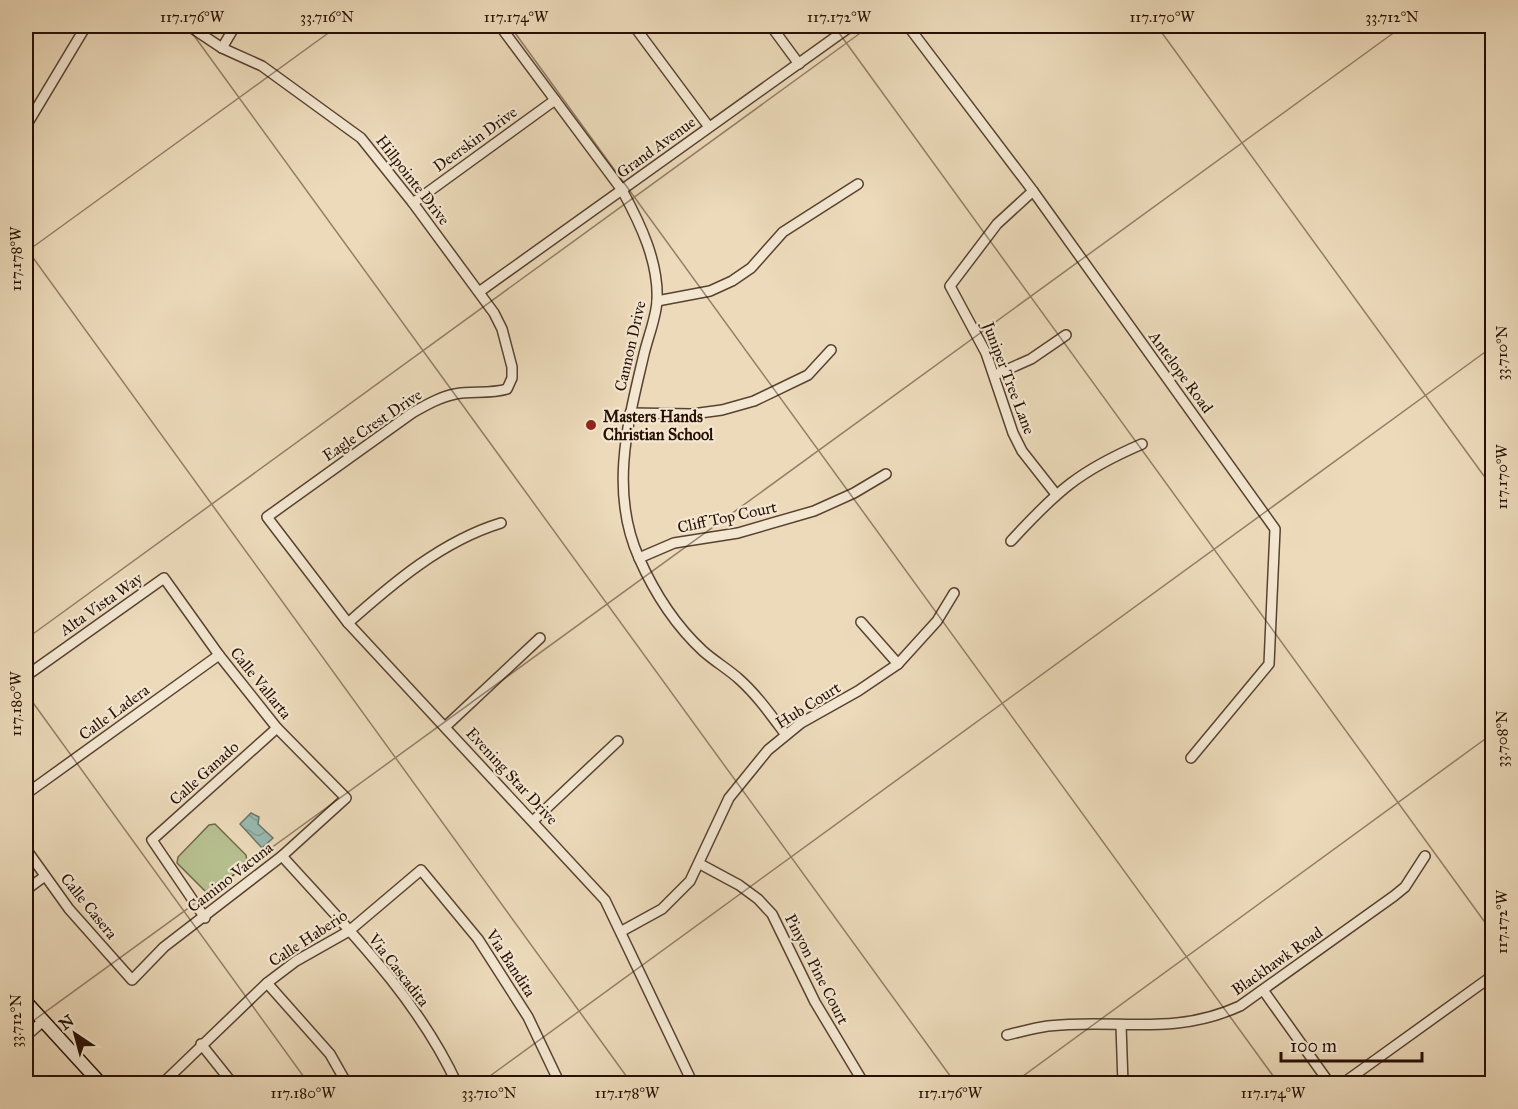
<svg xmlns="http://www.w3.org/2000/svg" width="1518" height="1109" viewBox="0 0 1518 1109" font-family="'IM FELL Great Primer',serif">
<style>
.green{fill:#b7c090;stroke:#6f6849;stroke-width:1.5}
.water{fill:url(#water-waves);stroke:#6b766c;stroke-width:1.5}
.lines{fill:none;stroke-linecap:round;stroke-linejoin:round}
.street-casing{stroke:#584230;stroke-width:12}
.secondary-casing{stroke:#270f02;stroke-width:15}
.street{stroke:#f3e7d2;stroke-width:9}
.secondary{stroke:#f3e7d2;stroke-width:12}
.ticks{fill:none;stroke:#270f02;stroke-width:1.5;stroke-opacity:0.45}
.poi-dot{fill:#8f2418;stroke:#f3e7d2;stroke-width:2}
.labels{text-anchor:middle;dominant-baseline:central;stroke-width:4.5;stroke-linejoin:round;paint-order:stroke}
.street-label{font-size:16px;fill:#270f02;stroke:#f3e7d2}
.poi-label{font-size:16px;font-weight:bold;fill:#270f02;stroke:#f3e7d2;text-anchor:start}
.neatline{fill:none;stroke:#270f02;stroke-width:2}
.ticks-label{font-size:15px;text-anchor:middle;fill:#270f02}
</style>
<defs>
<pattern id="water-waves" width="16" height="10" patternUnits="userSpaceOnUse" patternTransform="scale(1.5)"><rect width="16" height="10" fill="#99bab3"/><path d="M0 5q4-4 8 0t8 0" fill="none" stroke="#849f98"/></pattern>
</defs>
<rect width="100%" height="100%" fill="#ecdaba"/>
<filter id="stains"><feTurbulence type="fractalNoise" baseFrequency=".00333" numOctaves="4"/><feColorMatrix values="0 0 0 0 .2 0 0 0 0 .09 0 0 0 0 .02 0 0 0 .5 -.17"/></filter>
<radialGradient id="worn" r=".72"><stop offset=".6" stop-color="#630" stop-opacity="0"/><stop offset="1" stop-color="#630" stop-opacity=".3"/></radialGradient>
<path class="green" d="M215,824L246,855L247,861L215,893L208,894L177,863L178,857L209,825Z"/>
<path class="water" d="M251,813L259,817L258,824L273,838L262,848L240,824Z"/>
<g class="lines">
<g class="street-casing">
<g id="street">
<path d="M189,26L222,48L262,66L361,138L413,203L494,313L502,329L512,367V378L507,389C490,394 473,391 455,394C440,397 426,405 412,413L267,517L348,623L605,900L693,1084"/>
<path d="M500,26L622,190C640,223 659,262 657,301C656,318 648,337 644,354C628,422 609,491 639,558C654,592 676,626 703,651C714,661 728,669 739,679C757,695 771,715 786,735"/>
<path d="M634,26L709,127"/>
<path d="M771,26L799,64"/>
<path d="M908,26L1033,191L1275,529L1269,664L1191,758"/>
<path d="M222,48L235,26"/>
<path d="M26,126L86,26"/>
<path d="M1033,191L997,224L950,286L986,353L1013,433L1022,451L1055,493"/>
<path d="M413,203L555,100"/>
<path d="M479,292L851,26"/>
<path d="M657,301L710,291L732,281L751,268L783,232L858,184"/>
<path d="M995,375L1031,359L1066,335"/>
<path d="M630,413L692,414L722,410L754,401L808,375L831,350"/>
<path d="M1011,541C1057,491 1079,471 1142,444"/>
<path d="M639,558L674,543L738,533L814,511L854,493L886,474"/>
<path d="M861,622L898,664"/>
<path d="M348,623C393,583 442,541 501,523"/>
<path d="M26,676L164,578L219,655L277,728L346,798L282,856L164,947L132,980L69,909L26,849"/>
<path d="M445,727L540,638"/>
<path d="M26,794L219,655"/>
<path d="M533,821L618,741"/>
<path d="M282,856C345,926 417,997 457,1084"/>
<path d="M700,864L739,885L758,899L772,914L815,1002L863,1082"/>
<path d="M26,890L45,876"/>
<path d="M205,918L152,840L277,728"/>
<path d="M622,931L662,909L690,881L729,798L768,750L801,723L858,691L898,664L937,621L954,593"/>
<path d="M267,983L330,1054L347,1084"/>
<path d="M1263,990L1330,1084"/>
<path d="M1121,1025L1123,1084"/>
<path d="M1007,1035C1020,1032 1034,1028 1048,1026C1117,1018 1172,1037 1240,1006L1394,896L1405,887L1425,856"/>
<path d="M26,1036L42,1022"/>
<path d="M201,1044L233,1084"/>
<path d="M162,1084L267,983L296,961L349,931L421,870L478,939L528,1017L560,1084"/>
<path d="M1342,1084L1492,976"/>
</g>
</g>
<g class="secondary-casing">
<path id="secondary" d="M26,1002L101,1084"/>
</g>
<use href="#street" class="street"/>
<use href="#secondary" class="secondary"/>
</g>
<path class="ticks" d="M187,26L956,1084M510,26L1279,1084M834,26L1492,932M1157,26L1492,487M1480,26L1492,42M26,248L632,1084M26,252L338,26M26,639L870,26M26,693L309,1084M26,1026L1403,26M479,1084L1492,347M1012,1084L1492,734"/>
<circle class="poi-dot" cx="591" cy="425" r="6"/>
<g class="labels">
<g class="street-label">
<text transform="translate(475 139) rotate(-36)">Deerskin Drive</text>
<text transform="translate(656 147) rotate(-36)">Grand Avenue</text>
<text transform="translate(413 180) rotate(52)">Hillpointe Drive</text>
<text transform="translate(630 346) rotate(-77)">Cannon Drive</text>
<text transform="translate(1181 372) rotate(54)">Antelope Road</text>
<text transform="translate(1009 378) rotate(69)">Juniper Tree Lane</text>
<text transform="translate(372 425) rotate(-34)">Eagle Crest Drive</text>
<text transform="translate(727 517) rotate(-12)">Cliff Top Court</text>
<text transform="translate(101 604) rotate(-35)">Alta Vista Way</text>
<text transform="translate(261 683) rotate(51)">Calle Vallarta</text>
<text transform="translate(808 705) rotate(-32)">Hub Court</text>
<text transform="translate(114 712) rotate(-36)">Calle Ladera</text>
<text transform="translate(204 773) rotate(-42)">Calle Ganado</text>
<text transform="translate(512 776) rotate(47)">Evening Star Drive</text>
<text transform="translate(230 877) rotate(-38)">Camino Vacuna</text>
<text transform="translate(89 906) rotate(51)">Calle Casera</text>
<text transform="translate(308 938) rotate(-33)">Calle Haberio</text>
<text transform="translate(1277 961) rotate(-35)">Blackhawk Road</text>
<text transform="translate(511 963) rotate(57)">Via Bandita</text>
<text transform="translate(817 969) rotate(63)">Pinyon Pine Court</text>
<text transform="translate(399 970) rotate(52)">Via Cascadita</text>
</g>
<g class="poi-label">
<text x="603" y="416">Masters Hands<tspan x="603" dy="18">Christian School</tspan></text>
</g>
</g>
<rect width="1518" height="1109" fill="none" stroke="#ecdaba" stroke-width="66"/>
<g transform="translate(75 1034) rotate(324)" stroke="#f3e7d2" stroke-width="4.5" paint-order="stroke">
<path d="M0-4.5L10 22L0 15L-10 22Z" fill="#270f02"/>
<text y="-9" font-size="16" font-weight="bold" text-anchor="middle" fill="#270f02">N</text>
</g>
<path d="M1281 1052v9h141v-9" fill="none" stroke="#270f02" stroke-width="3"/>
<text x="1290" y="1052" font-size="18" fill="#270f02" stroke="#f3e7d2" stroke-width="4.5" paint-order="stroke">100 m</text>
<rect x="33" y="33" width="1452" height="1043" class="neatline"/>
<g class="ticks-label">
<text x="192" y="22">117.176°W</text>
<text x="327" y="22">33.716°N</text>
<text x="516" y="22">117.174°W</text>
<text x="839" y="22">117.172°W</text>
<text x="1162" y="22">117.170°W</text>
<text x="1392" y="22">33.712°N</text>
<text transform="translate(16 259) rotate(-90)" y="5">117.178°W</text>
<text transform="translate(1502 353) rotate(-90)" y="5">33.710°N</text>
<text transform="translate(1502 477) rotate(-90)" y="5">117.170°W</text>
<text transform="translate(16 704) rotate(-90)" y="5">117.180°W</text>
<text transform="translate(1502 739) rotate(-90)" y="5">33.708°N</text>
<text transform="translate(1502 922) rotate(-90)" y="5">117.172°W</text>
<text transform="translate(16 1021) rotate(-90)" y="5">33.712°N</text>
<text x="303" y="1098">117.180°W</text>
<text x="489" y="1098">33.710°N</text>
<text x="627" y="1098">117.178°W</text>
<text x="950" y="1098">117.176°W</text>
<text x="1273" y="1098">117.174°W</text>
</g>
<rect width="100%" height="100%" filter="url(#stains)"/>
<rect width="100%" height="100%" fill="url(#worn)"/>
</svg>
